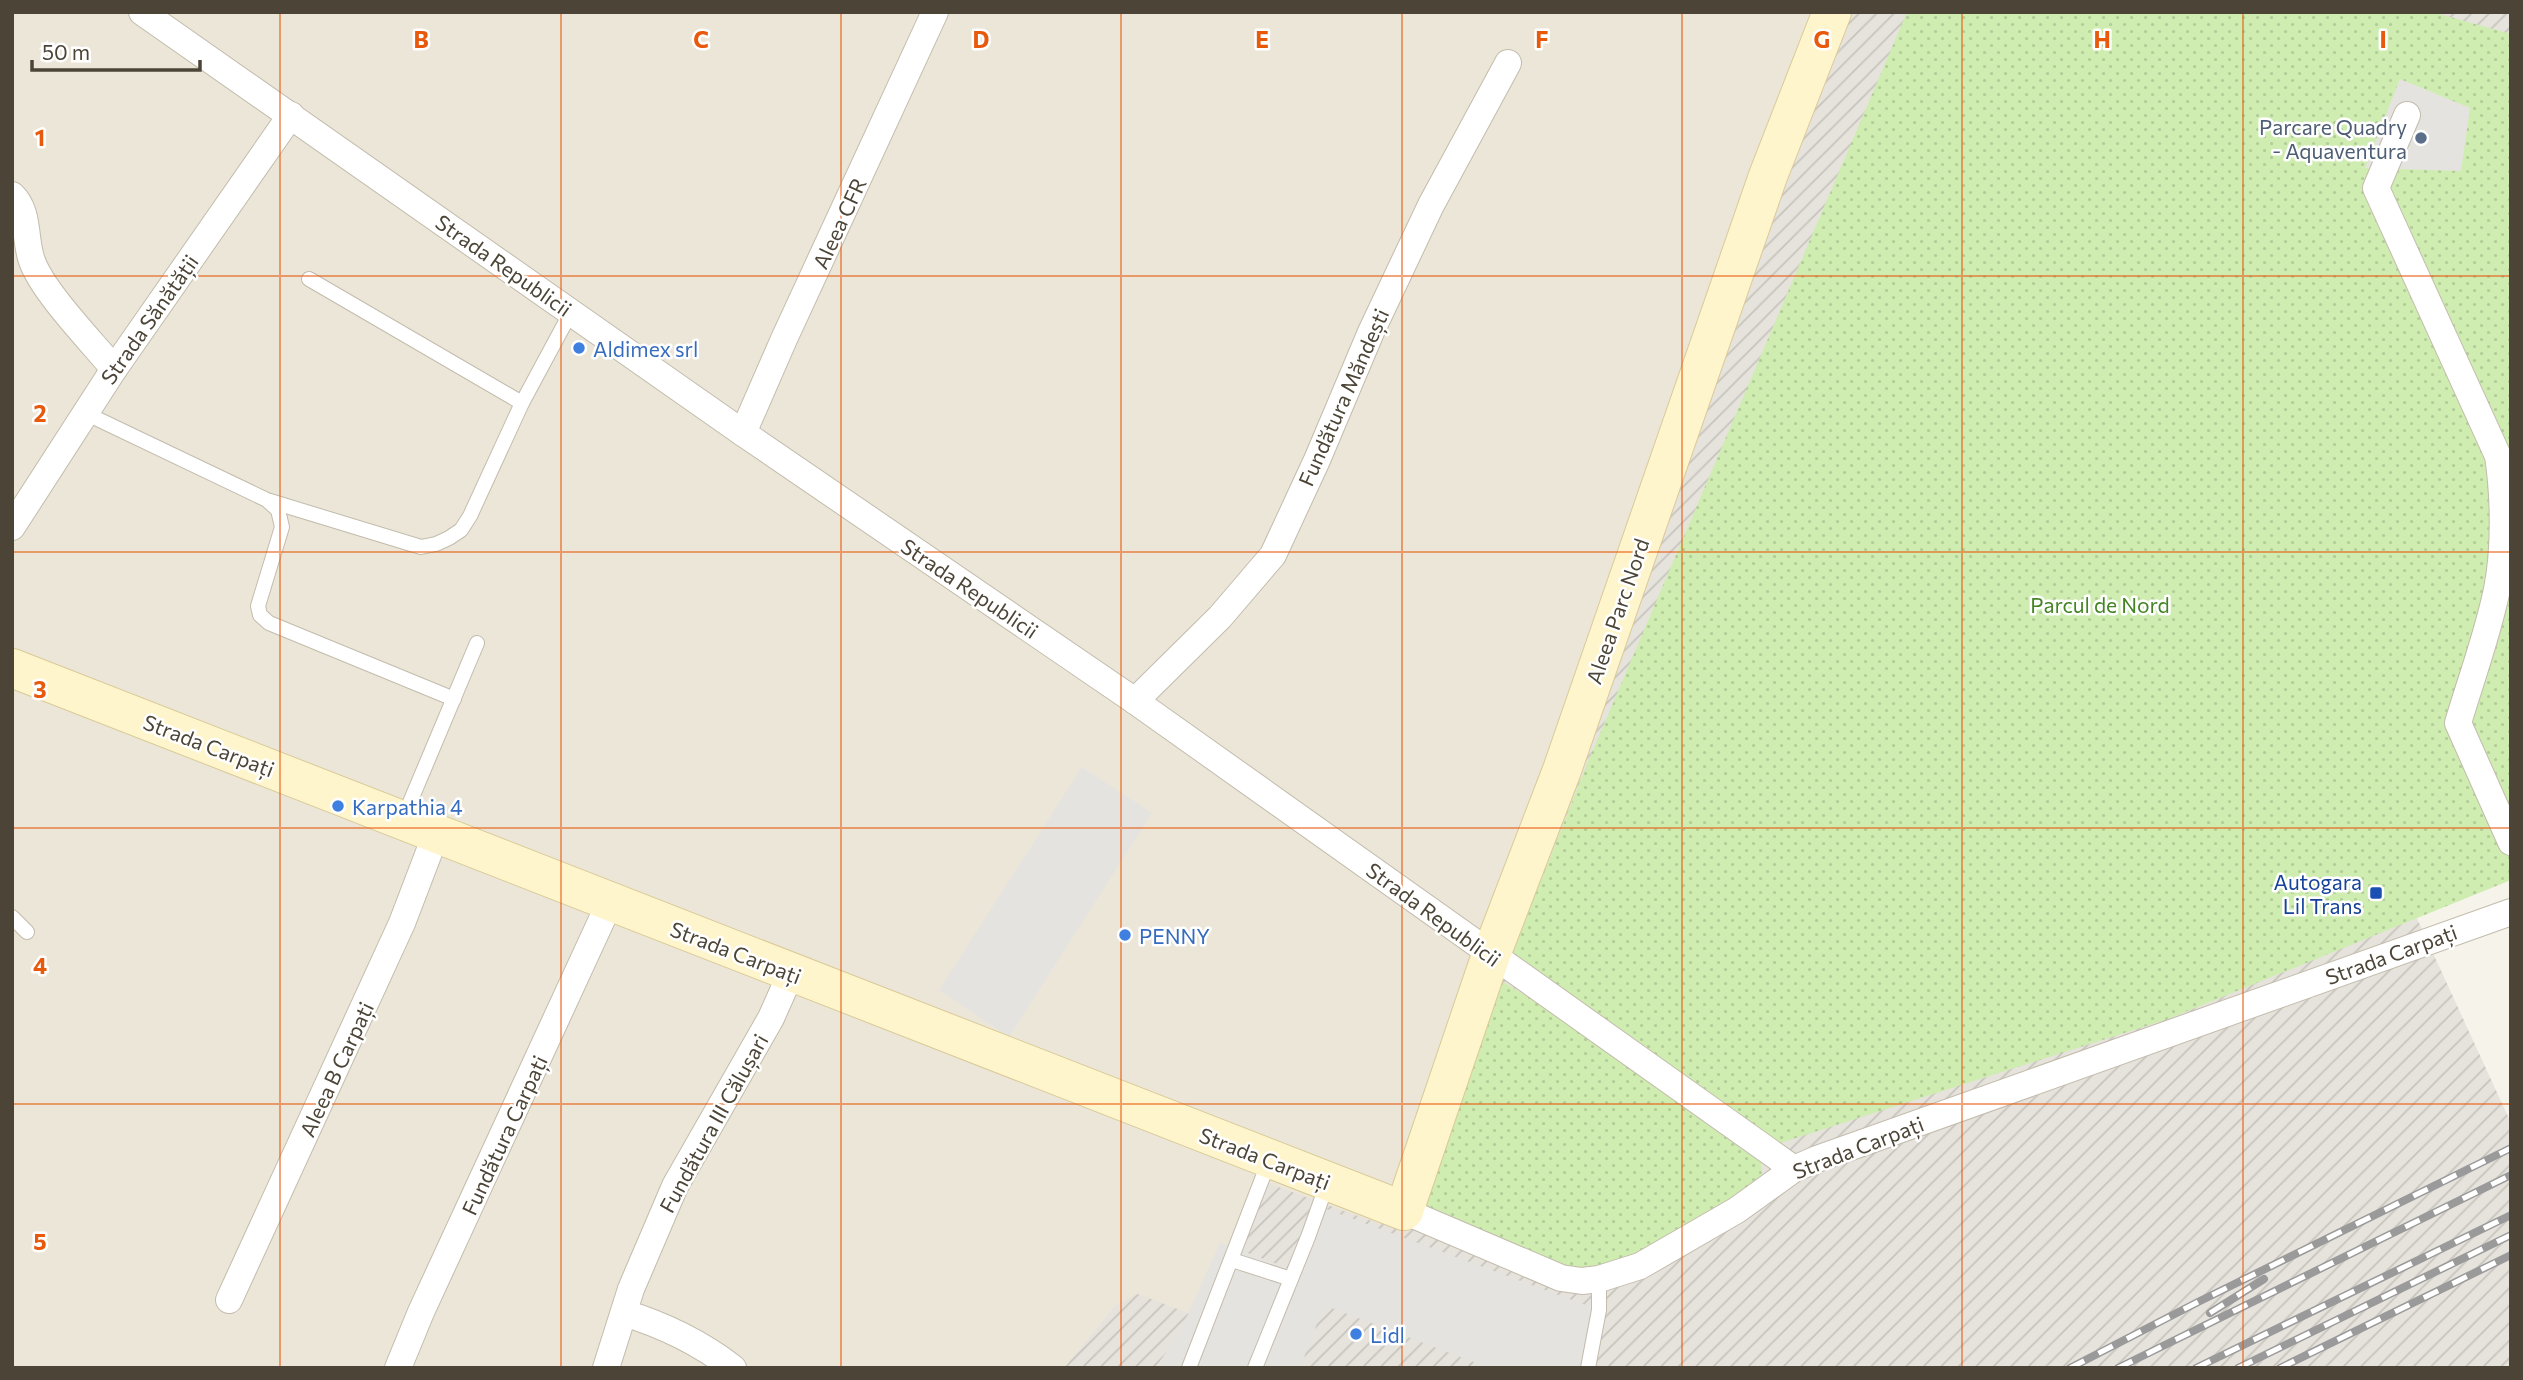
<svg xmlns="http://www.w3.org/2000/svg" width="2523" height="1380" viewBox="0 0 2523 1380" font-family="Commissioner,sans-serif">
<style>
.residential{fill:#ebe6d8}
.industrial{fill:url(#industrial-furrows)}
.park{fill:url(#park-dots)}
.parking{fill:#e5e3df}
.lines{fill:none;stroke-linecap:round;stroke-linejoin:round}
.lane-casing{stroke:#c3bcac;stroke-width:16}
.street-casing{stroke:#c3bcac;stroke-width:28}
.secondary-casing{stroke:#daca97;stroke-width:40}
.lane{stroke:#fff;stroke-width:14}
.street{stroke:#fff;stroke-width:26}
.secondary{stroke:#fff5cc;stroke-width:38}
.rail-casing{stroke:#9a9a9a;stroke-width:8}
.rail{stroke:#fff;stroke-width:5;stroke-dasharray:16;stroke-linecap:butt}
.grid{fill:none;stroke:#e8590c;stroke-width:2;stroke-opacity:0.55}
.service-dot{fill:#5c6f8a;stroke:#fff;stroke-width:2.5}
.shop-dot{fill:#3f7fe0;stroke:#fff;stroke-width:2.5}
.transit-dot{fill:#1a4fb4;stroke:#fff;stroke-width:2.5}
.labels{text-anchor:middle;dominant-baseline:central;stroke-width:5;stroke-linejoin:round;paint-order:stroke}
.service-label{font-size:21px;fill:#4e5e75;stroke:#fff;text-anchor:end}
.street-label{font-size:21px;fill:#4c4537;stroke:#fff}
.shop-label{font-size:21px;fill:#366cbe;stroke:#fff;text-anchor:start}
.park-label{font-size:21px;fill:#448424;stroke:#fff}
.transit-label{font-size:21px;fill:#164399;stroke:#fff;text-anchor:end}
.grid-label{font-size:23px;text-anchor:middle;font-weight:bold;fill:#e8590c;stroke:#fff;stroke-width:5;stroke-linejoin:round;paint-order:stroke}
</style>
<defs>
<pattern id="industrial-furrows" width="10" height="10" patternUnits="userSpaceOnUse" patternTransform="scale(1.75)"><rect width="10" height="10" fill="#e6e2dc"/><path d="M-1 1l2-2M0 10L10 0M9 11l2-2" fill="none" stroke="#c7c3bd"/></pattern>
<pattern id="park-dots" width="8" height="8" patternUnits="userSpaceOnUse" patternTransform="scale(1.75)"><rect width="8" height="8" fill="#cfedb1"/><path d="M2 2h.1M6 6h.1" fill="none" stroke="#b3cd99" stroke-width="1.8" stroke-linecap="round"/></pattern>
</defs>
<rect width="100%" height="100%" fill="#f6f3eb"/>
<path class="residential" d="M12,12H1820L1715,290L1380,1225L1204,1319L1115,1305L1064,1368H12Z"/>
<path class="industrial" d="M1820,12H2511V672L2375,827L2511,1123V1368H1064L1115,1305L1138,1294L1204,1319L1267,1183L1380,1224L1715,290Z"/>
<g class="park">
<path d="M1907,12H2432L2511,34V880L2168,1019L1777,1144L1511,957L1587,764Z"/>
<path d="M1503,982L1543,1006L1755,1152L1761,1162L1762,1178L1735,1203L1622,1261L1587,1269L1556,1266L1423,1210Z"/>
</g>
<g class="parking">
<path d="M2400,79L2470,108L2461,171L2365,168Z"/>
<path d="M1082,767L1152,813L1009,1037L939,990Z"/>
<path d="M1313,1204L1599,1310L1588,1368H1474L1476,1363L1324,1305L1300,1368H1155L1178,1336L1220,1243L1288,1268Z"/>
</g>
<g class="lines">
<g class="lane-casing">
<g id="lane">
<path d="M309,279L522,403"/>
<path d="M85,413L267,500L278,510L282,527L258,606L260,615L269,623L454,699"/>
<path d="M270,501L421,547L436,544L449,538L461,530L470,516L522,403L571,312"/>
<path d="M403,819L477,643"/>
<path d="M12,917L27,932"/>
<path d="M1232,1260L1291,1279"/>
<path d="M1189,1368L1269,1161"/>
<path d="M1255,1368L1308,1237L1327,1184"/>
<path d="M1588,1368L1599,1310V1279"/>
</g>
</g>
<g class="street-casing">
<g id="street">
<path d="M142,12L743,433L1135,701L1794,1169"/>
<path d="M2407,115L2376,188L2498,456C2504,495 2505,550 2497,589C2488,634 2471,679 2458,723L2511,842"/>
<path d="M12,195C30,212 24,240 32,261C43,292 92,342 114,369"/>
<path d="M743,433L784,339L935,12"/>
<path d="M12,527L114,369L291,115"/>
<path d="M1135,701L1220,617L1273,555L1317,460L1371,332L1431,205L1508,63"/>
<path d="M1404,1211L1561,1278L1582,1281L1599,1279L1640,1266L1737,1210L1794,1169L1817,1159L2511,912"/>
<path d="M229,1300L402,923L436,834"/>
<path d="M624,1313C664,1325 699,1342 733,1368"/>
<path d="M398,1368L421,1312L610,902"/>
<path d="M606,1368L631,1289L675,1186L771,1018L791,973"/>
</g>
</g>
<g class="secondary-casing">
<path id="secondary" d="M12,668L1404,1211L1491,955L1562,770L1768,176L1832,12"/>
</g>
<use href="#lane" class="lane"/>
<use href="#street" class="street"/>
<use href="#secondary" class="secondary"/>
<g class="rail-casing">
<g id="rail">
<path d="M2210,1313L2264,1279"/>
<path d="M2070,1368L2198,1302L2511,1148"/>
<path d="M2118,1368L2511,1175"/>
<path d="M2196,1368L2511,1215"/>
<path d="M2238,1368L2511,1235"/>
<path d="M2280,1368L2511,1255"/>
</g>
</g>
<use href="#rail" class="rail"/>
</g>
<path class="grid" d="M280,12V1368M561,12V1368M841,12V1368M1121,12V1368M1402,12V1368M1682,12V1368M1962,12V1368M2243,12V1368M12,276H2511M12,552H2511M12,828H2511M12,1104H2511"/>
<circle class="service-dot" cx="2421" cy="138" r="7"/>
<g class="shop-dot">
<circle cx="579" cy="348" r="7"/>
<circle cx="338" cy="806" r="7"/>
<circle cx="1125" cy="935" r="7"/>
<circle cx="1356" cy="1334" r="7"/>
</g>
<rect class="transit-dot" x="2369" y="886" width="14" height="14" rx="3.5"/>
<g class="labels">
<g class="service-label">
<text x="2407" y="126">Parcare Quadry<tspan x="2407" dy="24">- Aquaventura</tspan></text>
</g>
<g class="street-label">
<text transform="translate(839 223) rotate(-65)">Aleea CFR</text>
<text transform="translate(504 265) rotate(35)">Strada Republicii</text>
<text transform="translate(149 319) rotate(-55)">Strada Sănătății</text>
<text transform="translate(1343 397) rotate(-66)">Fundătura Măndești</text>
<text transform="translate(970 588) rotate(34)">Strada Republicii</text>
<text transform="translate(1617 611) rotate(-71)">Aleea Parc Nord</text>
<text transform="translate(209 745) rotate(21)">Strada Carpați</text>
<text transform="translate(1434 914) rotate(36)">Strada Republicii</text>
<text transform="translate(736 952) rotate(21)">Strada Carpați</text>
<text transform="translate(2391 954) rotate(-20)">Strada Carpați</text>
<text transform="translate(336 1069) rotate(-65)">Aleea B Carpați</text>
<text transform="translate(713 1123) rotate(-61)">Fundătura III Călușari</text>
<text transform="translate(504 1135) rotate(-65)">Fundătura Carpați</text>
<text transform="translate(1858 1147) rotate(-21)">Strada Carpați</text>
<text transform="translate(1265 1158) rotate(21)">Strada Carpați</text>
</g>
<g class="shop-label">
<text x="593" y="348">Aldimex srl</text>
<text x="352" y="806">Karpathia 4</text>
<text x="1139" y="935">PENNY</text>
<text x="1370" y="1334">Lidl</text>
</g>
<g class="park-label">
<text x="2100" y="604">Parcul de Nord</text>
</g>
<g class="transit-label">
<text x="2362" y="881">Autogara<tspan x="2362" dy="24">Lil Trans</tspan></text>
</g>
</g>
<g class="grid-label">
<text x="421" y="48">B</text>
<text x="701" y="48">C</text>
<text x="981" y="48">D</text>
<text x="1262" y="48">E</text>
<text x="1542" y="48">F</text>
<text x="1822" y="48">G</text>
<text x="2102" y="48">H</text>
<text x="2383" y="48">I</text>
<text x="40" y="146">1</text>
<text x="40" y="422">2</text>
<text x="40" y="698">3</text>
<text x="40" y="974">4</text>
<text x="40" y="1250">5</text>
</g>
<rect width="2523" height="1380" fill="none" stroke="#4c4537" stroke-width="28"/>
<path d="M32 60v10h168v-10" fill="none" stroke="#4c4537" stroke-width="3.5"/>
<text x="42" y="60" font-size="21" fill="#4c4537" stroke="#ffffff" stroke-width="5" paint-order="stroke">50 m</text>
</svg>
